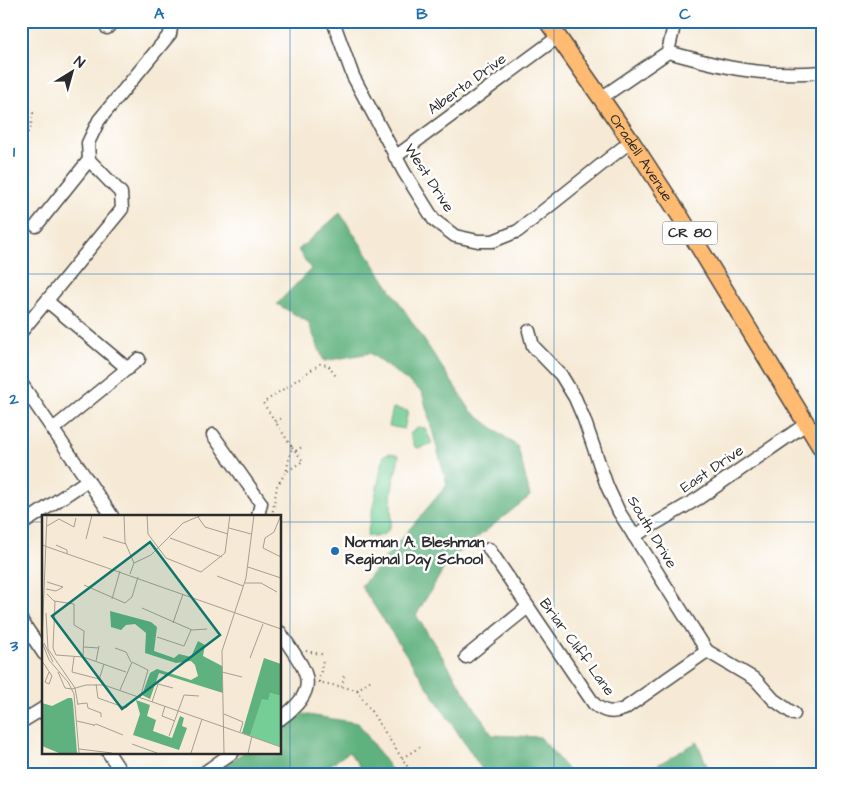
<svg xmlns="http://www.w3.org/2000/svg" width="844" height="796" viewBox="0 0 844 796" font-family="'Architects Daughter',sans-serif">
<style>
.green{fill:#74ce95;stroke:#507c60}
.forest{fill:#5fb17e;stroke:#456e54}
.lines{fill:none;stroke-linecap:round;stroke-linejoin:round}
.minor-casing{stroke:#494845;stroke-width:15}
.major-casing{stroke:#494845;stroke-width:19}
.path{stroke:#494845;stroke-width:2;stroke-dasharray:1 4;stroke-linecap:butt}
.minor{stroke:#fff;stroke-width:12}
.major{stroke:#ffbb71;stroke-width:16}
.grid{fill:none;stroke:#1f6fb2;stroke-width:1;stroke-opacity:0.55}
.poi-dot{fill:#1f6fb2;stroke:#fff;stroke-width:2}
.labels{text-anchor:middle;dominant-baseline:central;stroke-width:5;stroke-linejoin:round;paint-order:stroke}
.shield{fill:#fff;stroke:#6b6b6b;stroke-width:1}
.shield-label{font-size:14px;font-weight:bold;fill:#2b2b2b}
.street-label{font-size:15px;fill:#2b2b2b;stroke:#fff}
.poi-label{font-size:15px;font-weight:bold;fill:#2b2b2b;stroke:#fff;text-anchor:start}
.inset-road{fill:none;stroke:#a59e92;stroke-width:1}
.view{fill:#0f766e;fill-opacity:0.15;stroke:#0f766e;stroke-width:2.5}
.inset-edge{fill:none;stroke:#2b2b2b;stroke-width:2.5}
.neatline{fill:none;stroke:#1f6fb2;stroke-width:2}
.grid-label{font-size:16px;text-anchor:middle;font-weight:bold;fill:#1f6fb2}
</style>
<rect width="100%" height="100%" fill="#fff"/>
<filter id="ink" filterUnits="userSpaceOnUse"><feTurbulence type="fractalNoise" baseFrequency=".02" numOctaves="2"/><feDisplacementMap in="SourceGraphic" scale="10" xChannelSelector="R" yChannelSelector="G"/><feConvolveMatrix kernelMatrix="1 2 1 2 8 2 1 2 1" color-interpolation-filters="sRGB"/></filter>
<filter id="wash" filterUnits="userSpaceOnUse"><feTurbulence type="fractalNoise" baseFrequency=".0096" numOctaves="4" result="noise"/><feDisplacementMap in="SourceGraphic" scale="20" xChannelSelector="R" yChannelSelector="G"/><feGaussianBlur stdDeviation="1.12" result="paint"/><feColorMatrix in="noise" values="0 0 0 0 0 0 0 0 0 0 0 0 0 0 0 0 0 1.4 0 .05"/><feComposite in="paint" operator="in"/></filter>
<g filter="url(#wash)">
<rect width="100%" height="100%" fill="#f6ead6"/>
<g class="green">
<path d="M393,408L408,411L404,429L389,426Z"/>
<path d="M418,427L425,428L432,443L420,448L415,447L410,434Z"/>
<path d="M391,453L399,455C397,470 391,487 391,502C391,511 393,522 388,530C384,537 374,538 367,535L384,455Z"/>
</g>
<g class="forest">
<path d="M340,213L471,411L518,447L530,496L449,560L416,615L492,735L540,737L572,775H490L483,771L361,586L447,485L422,392L370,353L324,361L308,322L277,304L311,269L298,250Z"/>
<path d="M302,714L358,723L395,775H366L349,752L316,775H211L244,752H280V728Z"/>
<path d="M697,742L711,775H640Z"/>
</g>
</g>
<g filter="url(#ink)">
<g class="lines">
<g class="minor-casing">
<g id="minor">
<path d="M333,21L353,76L404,172L434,220L455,236L478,241H493L518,231L631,141"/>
<path d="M107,28L113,21"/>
<path d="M668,52L675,21"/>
<path d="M601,98L668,52C726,68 761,77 823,72"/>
<path d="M395,157L558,37"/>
<path d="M36,226L89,160"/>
<path d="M47,301L128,369"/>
<path d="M529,331L533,346L561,375L575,398L584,419L607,486L619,512L707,651L756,680L774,700L794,714"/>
<path d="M21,332L122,209L121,193L89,160L88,143L99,120L170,34L172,21"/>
<path d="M21,383L112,516"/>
<path d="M53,429L139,359"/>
<path d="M213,435L261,503L258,516"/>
<path d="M21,525L88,480"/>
<path d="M634,536L699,498L806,424"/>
<path d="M489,549L594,704C604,712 612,714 624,709L707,651"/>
<path d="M21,620L44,654"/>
<path d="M280,632C304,670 326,686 280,719"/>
<path d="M466,657L528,607"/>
<path d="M21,722L44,708"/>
<path d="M108,752L123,775"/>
<path d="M201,775L233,752"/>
</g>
</g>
<g class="major-casing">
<g id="major">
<path id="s1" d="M547,21L631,141L680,216L823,451"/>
</g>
</g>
<g class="path">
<path d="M21,140L30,130L33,113L29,110L32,107"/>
<path d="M276,422L284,416"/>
<path d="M292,447L303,461L286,472L292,447L263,403L320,364L328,365L337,378"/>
<path d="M296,451L303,446"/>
<path d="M272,516L277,486L286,472"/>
<path d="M306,651L325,655"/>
<path d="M318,682L357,690L413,775"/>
<path d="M319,682L323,659"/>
<path d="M342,687L344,675"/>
<path d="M357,690L371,680"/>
<path d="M402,758L420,747"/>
</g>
<use href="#minor" class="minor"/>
<use href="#major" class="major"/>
</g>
</g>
<path class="grid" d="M290,21V775M554,21V775M21,274H823M21,522H44M280,522H823"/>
<circle class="poi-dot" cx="335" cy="551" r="5"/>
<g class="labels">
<rect class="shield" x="662.5" y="221.5" width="55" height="23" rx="4"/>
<g class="shield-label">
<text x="690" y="233">CR 80</text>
</g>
<g class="street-label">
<text transform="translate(467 84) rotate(-36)">Alberta Drive</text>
<text stroke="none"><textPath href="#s1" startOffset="166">Oradell Avenue</textPath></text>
<text transform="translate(429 178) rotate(57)">West Drive</text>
<text transform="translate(712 469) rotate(-34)">East Drive</text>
<text transform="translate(652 532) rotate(59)">South Drive</text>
<text transform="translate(577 647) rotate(54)">Briar Cliff Lane</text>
</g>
<g class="poi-label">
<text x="345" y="542">Norman A. Bleshman<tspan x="345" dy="17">Regional Day School</tspan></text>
</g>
</g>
<g transform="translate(42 515)">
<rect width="239" height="239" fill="#f6ead6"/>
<path d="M228,178L239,181V232L208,221L220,183Z" fill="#74ce95"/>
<path d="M68,96L109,107L115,112L112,136L132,143L137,139L149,142L156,126L163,130L161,141L180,151L181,178L117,158L108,184L100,180L108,158L115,154L149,165L156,161L153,150L149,146L134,148L103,138L104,118L93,109L84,110L79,115L69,112ZM222,143L239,149V181L228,178L226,185L220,184L208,221L200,218ZM26,183H30L31,188L35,238H17L0,231V188L10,191ZM94,185L108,190L105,201L114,205L111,216L130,223L138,201L142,203L140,211L145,213L137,235L91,220L98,199Z" fill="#5fb17e"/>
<path class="inset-road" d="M5,0L0,127L7,145L26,167L32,179L37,238M82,0L83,27L92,48M105,0L106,19L124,43L159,57L183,38L188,0M239,0L232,17L223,23L221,33L239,42M156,2L163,12L186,19M5,11L17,4L32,12L34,3M187,13L209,19M61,22L84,29M128,23L180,42M44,24L50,0M0,30L239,114M14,30L25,35V39M206,52L239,63M88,59L92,48L109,40L141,8L160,0M175,61L201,71M203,68H219L235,77M42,70L83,88L90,82L96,62M4,74L14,76L21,72L5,67M5,79L13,87L11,133L14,140L41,142L84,157M70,84L78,56M12,86L32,89V110L42,116L41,142M100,93L150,115L165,114M4,98L6,134L33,173L36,190M131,108L141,79M115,122L142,131L149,115M2,128L11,147M42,132L57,133M73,133L84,137L89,147M32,142L30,157L57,164M208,143L221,109M0,146L10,161L7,169L3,167L7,157M54,146L57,131M16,157L23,173L30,174M180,157L200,162M57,165L62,149M54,169L56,183L84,193L87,190M30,174L44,170H62L239,232M78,175L90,147L106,155L98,183M110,187L116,169L131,173M36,189L45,188L46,193L59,198V202M123,191L120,201L133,206M182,199L201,207L198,217M35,206L52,210M51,211L54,209L81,220M127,221L142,180L157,181M90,229L115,238M37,234L70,238M149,238L160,204M182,238L180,136L204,63L212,0M206,238L210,221"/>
<path class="view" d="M108,27L178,120L80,194L10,101Z"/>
<rect width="239" height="239" class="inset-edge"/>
</g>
<rect width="844" height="796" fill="none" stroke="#fff" stroke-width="55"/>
<g transform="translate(72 72) rotate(37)" stroke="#ffffff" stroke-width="4" paint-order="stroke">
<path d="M0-4L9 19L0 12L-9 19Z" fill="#2b2b2b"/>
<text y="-8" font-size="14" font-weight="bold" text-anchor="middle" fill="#2b2b2b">N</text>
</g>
<rect x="28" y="28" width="788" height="740" class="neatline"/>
<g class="grid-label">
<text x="159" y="19">A</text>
<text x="422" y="19">B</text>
<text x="685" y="19">C</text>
<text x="14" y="157">1</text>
<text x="14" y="404">2</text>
<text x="14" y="651">3</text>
</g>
</svg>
